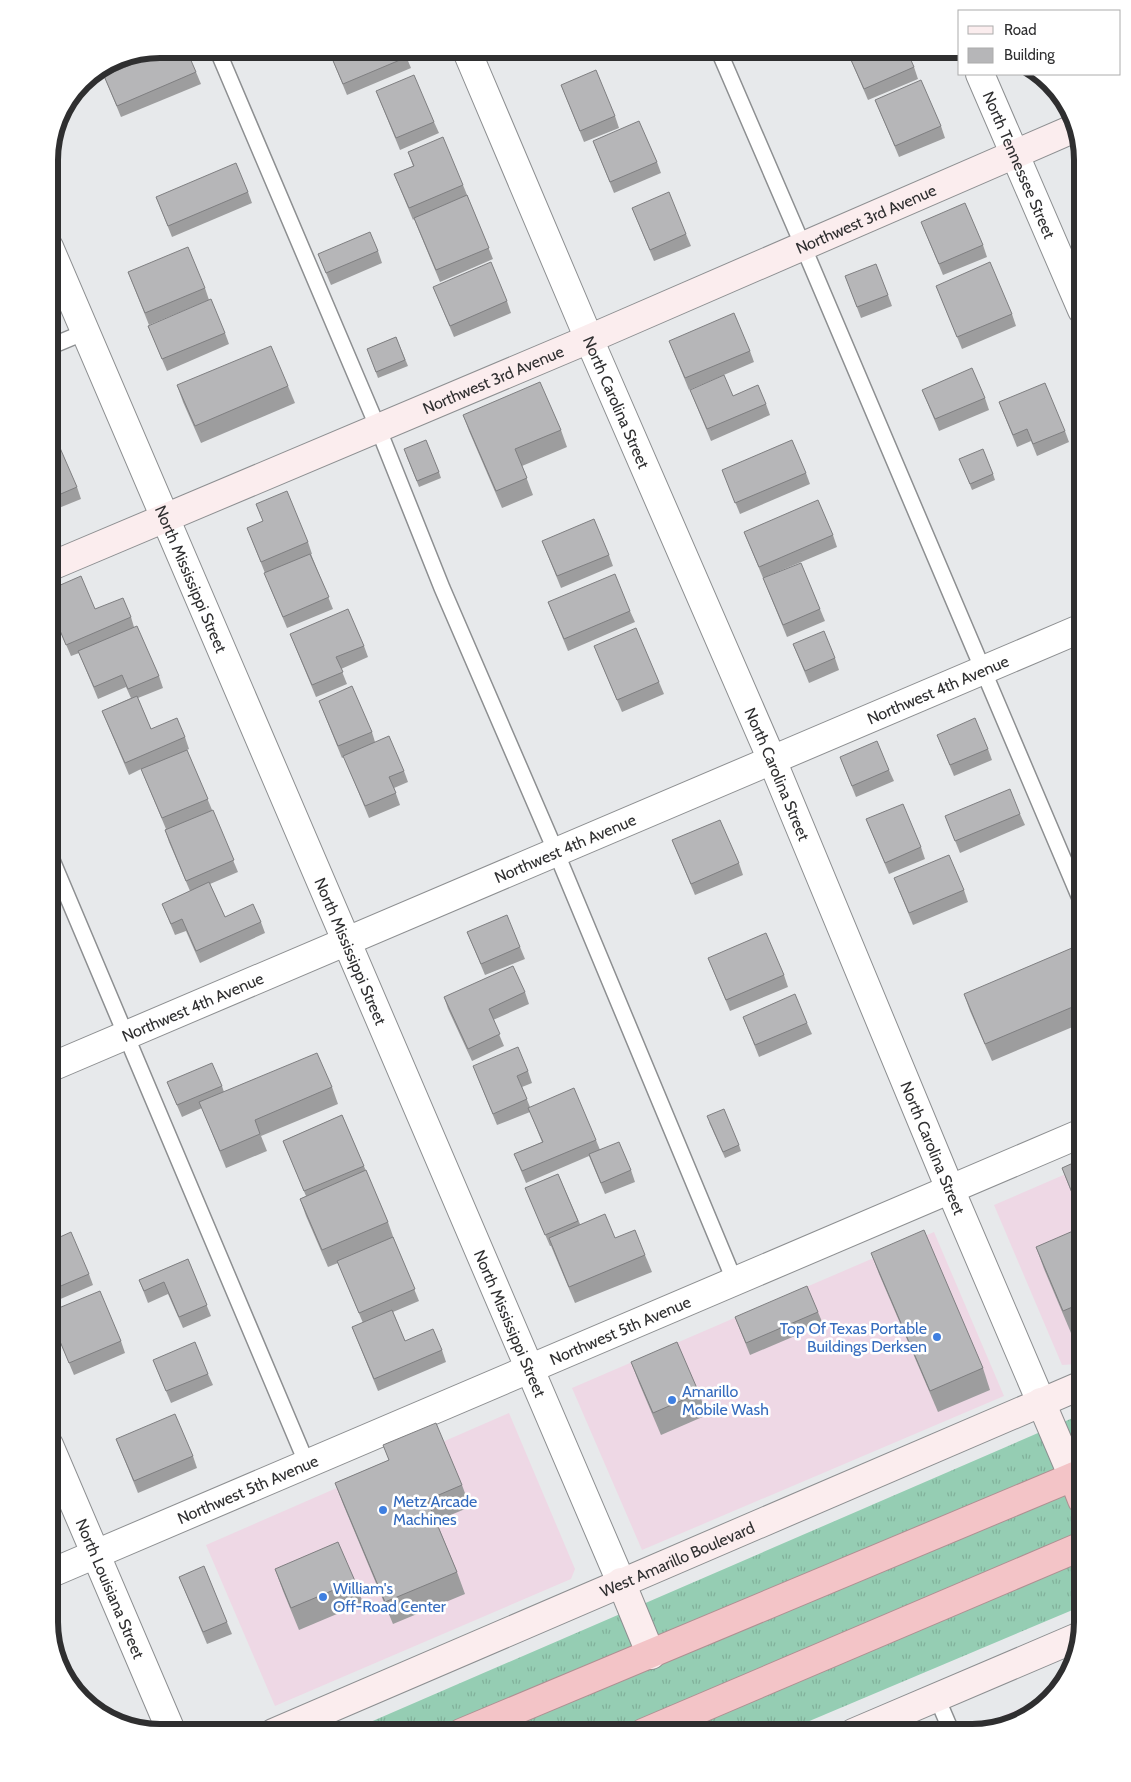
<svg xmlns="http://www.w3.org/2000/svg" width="1131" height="1782" viewBox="0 0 1131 1782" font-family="Cabin,sans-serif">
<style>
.commercial{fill:#eed8e5}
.grass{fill:url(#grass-tufts)}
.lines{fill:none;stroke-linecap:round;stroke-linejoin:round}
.lane-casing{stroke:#8d8f91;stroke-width:18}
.street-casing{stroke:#8d8f91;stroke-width:30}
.secondary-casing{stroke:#8d8f91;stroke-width:30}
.highway-casing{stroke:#ae9092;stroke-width:30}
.lane{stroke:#fff;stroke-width:15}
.street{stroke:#fff;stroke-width:28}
.secondary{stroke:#fbedee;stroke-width:28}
.highway{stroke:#f3c4c7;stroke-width:28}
.wall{fill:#9d9d9e}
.building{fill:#b6b6b8;stroke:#7f7f81}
.shop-dot{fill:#3f7fe0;stroke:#fff;stroke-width:2}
.labels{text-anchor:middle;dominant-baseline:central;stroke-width:5;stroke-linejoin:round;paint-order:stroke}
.street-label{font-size:16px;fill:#2f2f30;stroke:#fff}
.shop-label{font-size:16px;fill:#366cbe;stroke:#fff;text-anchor:start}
.rim{fill:none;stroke:#2f2f30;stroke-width:6}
</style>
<defs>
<pattern id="grass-tufts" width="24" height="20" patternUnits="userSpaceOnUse" patternTransform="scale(1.25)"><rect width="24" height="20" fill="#95cdb3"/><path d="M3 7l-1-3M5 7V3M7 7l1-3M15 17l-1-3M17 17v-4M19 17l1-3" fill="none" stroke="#81b09a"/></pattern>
</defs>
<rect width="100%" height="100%" fill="#e7e9eb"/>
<g class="commercial">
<path d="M1082,1167V1362L1076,1364L1062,1365L994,1205Z"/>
<path d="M934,1232L1004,1396L642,1550L572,1388Z"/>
<path d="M509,1413L575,1569L571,1579L275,1706L206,1545Z"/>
<path d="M1048,1697L1021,1722L972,1733H961Z"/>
</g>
<path class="grass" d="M1082,1414V1606L781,1733H345Z"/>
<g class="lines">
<g class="lane-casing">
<g id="lane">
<path d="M217,49L378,428L442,588L556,852L735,1282"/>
<path d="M718,49L803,246L1082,903"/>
<path d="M49,347L85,332"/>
<path d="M49,853L307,1464"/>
<path d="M937,1698L952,1733"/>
</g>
</g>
<g class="street-casing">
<g id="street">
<path id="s1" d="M466,49L589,339L772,760L950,1189L1041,1402"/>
<path id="s2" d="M980,74L1082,310"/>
<path id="s3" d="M49,247L621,1582"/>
<path id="s4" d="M49,1068L1082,628"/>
<path id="s5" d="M49,1445L172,1733"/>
<path id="s6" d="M49,1574L1082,1133"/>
</g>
</g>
<g class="secondary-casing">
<g id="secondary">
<path id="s7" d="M49,567L589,339L1075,128"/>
<path d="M1041,1402L1073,1477"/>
<path d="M621,1582L651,1655"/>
<path id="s8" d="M273,1733L1082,1385"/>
<path d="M853,1733L1078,1637"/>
</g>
</g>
<g class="highway-casing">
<g id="highway">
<path d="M1073,1477L1082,1500"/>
<path d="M461,1733L1082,1473"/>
<path d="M643,1733L1082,1546"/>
</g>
</g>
<use href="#lane" class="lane"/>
<use href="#street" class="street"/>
<use href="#secondary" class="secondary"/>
<use href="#highway" class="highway"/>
</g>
<g class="wall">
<path d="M328,49H403L411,68L347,95Z"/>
<path d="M847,51L914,67L918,79L868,100Z"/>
<path d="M196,72L201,84L121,117L104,76Z"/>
<path d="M561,85L615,116L619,128L584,142Z"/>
<path d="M376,91L434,122L439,133L400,150Z"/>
<path d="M875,100L941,126L945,138L899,157Z"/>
<path d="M593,141L657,162L661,173L614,193Z"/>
<path d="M408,152L463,185L493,259L440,282L414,219L413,220L394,174L413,166Z"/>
<path d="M248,192L252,203L172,237L156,197Z"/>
<path d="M632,208L686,234L691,246L654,261Z"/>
<path d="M921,222L983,245L987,257L943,275Z"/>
<path d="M378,251L382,263L331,285L318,254Z"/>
<path d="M128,272L205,288L209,300L149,325Z"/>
<path d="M845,276L888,295L892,306L861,318Z"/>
<path d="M936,286L1012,314L1016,326L962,349Z"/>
<path d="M433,287L507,301L511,313L454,337Z"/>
<path d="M148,326L225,333L229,344L167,371Z"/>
<path d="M396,337L408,366L378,378L367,349Z"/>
<path d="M669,341L750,351L754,362L689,390Z"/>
<path d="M177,385L288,386L295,403L201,443L183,402Z"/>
<path d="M690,390L733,396L766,404L770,415L711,441Z"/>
<path d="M922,390L985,398L989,410L939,431Z"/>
<path d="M999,402L1065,431L1069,442L1037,456L1031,441L1017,447Z"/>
<path d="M463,415L561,430L567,447L522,466L533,495L502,508L469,431Z"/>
<path d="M49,424L55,440L49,443Z"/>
<path d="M49,445L77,487L81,499L49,512Z"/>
<path d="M406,455L439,472L441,478L419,487Z"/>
<path d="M962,465L993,474L995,480L972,490Z"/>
<path d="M722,470L806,473L810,484L740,514Z"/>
<path d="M256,504L308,542L312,554H311L333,609L287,628L269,585L265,573L247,528L263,521Z"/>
<path d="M744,532L833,535L837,547L763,578Z"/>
<path d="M542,541L609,555L613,566L561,588Z"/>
<path d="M763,578L820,609L825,621L787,637Z"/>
<path d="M49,590L95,609L131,617L134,627L159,676L163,688L138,698L151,729L185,737L189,749L187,750L238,872L210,884L225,917L261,922L265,933L200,963L186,931L175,935L162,904L190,891L169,842L165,830L166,829L141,769L129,775L102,711L131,698L126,687L98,699L79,653L71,656L49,605Z"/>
<path d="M548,602L630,611L635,622L568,651Z"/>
<path d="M290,634L364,646L368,657L341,669L347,684L316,697Z"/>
<path d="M793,644L835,658L839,670L809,683Z"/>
<path d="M594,646L659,682L664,694L622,712Z"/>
<path d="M319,701L372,732L375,742L404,771L408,782L394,788L400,805L369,818L344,757L342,758Z"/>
<path d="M937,735L988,749L992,760L954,776Z"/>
<path d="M840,757L889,770L894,781L856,797Z"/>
<path d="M1020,814L1025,825L960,853L945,816Z"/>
<path d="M866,819L921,847L925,859L889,874Z"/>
<path d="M672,840L739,863L743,875L695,895Z"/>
<path d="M894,878L964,890L968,902L913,925Z"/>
<path d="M467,932L520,947L525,959L485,975Z"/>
<path d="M708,958L784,975L788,987L730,1011Z"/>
<path d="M1082,973V1023L992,1061L970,1011L964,994Z"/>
<path d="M525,992L529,1004L493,1020L504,1046L472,1061L448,1009L444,997Z"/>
<path d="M743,1017L807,1023L812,1034L759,1057Z"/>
<path d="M473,1066L528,1071L532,1083L522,1087L530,1107L596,1140L600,1150L631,1170L635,1182L605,1194L589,1156L526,1183L514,1154L542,1142L530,1112L497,1125Z"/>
<path d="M167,1082L222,1086L224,1092L332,1087L338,1104L261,1136L267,1151L226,1168L202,1108L182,1117Z"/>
<path d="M342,1115L388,1222L394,1239L419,1301L393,1312L405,1341L442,1350L446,1362L378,1391L352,1327L363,1323L338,1263L328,1267L306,1216L300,1199L306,1196L283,1141Z"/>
<path d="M709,1122L739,1145L741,1151L725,1158Z"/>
<path d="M1082,1159V1220L1062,1168Z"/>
<path d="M558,1174L580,1224L615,1238L645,1255L652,1272L575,1303L551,1246H550L525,1188Z"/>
<path d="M49,1242L89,1274L93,1285L49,1304Z"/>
<path d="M1036,1247L1082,1252V1328L1071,1333L1044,1269Z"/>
<path d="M871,1253L983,1368L990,1390L938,1412L879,1274Z"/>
<path d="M188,1259L211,1316L183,1328L168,1294L148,1303L139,1280Z"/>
<path d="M818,1312L823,1324L750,1355L735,1317Z"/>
<path d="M49,1315L121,1341L125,1353L74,1375Z"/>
<path d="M153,1360L208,1374L213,1385L171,1403Z"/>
<path d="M631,1362L699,1393L707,1415L661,1435L639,1383Z"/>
<path d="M116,1439L193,1456L197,1468L138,1493Z"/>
<path d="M383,1445L462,1485L470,1507L436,1521L457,1572L465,1594L393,1624L343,1504L335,1483L389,1460Z"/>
<path d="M275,1569L355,1581L363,1603L299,1630L283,1591Z"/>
<path d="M179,1577L227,1622L232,1634L207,1644Z"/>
</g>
<g class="building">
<path d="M168,49H186L196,72L117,106L104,76Z"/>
<path d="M328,49H403L407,57L343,84Z"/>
<path d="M852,49H906L914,67L864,89L847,51Z"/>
<path d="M596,70L615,116L580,131L561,85Z"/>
<path d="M414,75L434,122L396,138L376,91Z"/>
<path d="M921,80L941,126L895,146L875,100Z"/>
<path d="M639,121L657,162L610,182L593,141Z"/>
<path d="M443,137L463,185L409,208L394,174L414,166L408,152Z"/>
<path d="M236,163L248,192L168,226L156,197Z"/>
<path d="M669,192L686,234L650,250L632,208Z"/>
<path d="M467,195L489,248L436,270L414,218Z"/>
<path d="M965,203L983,245L939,264L921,222Z"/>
<path d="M370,232L378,251L326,273L318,254Z"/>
<path d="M188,247L205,288L145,313L128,272Z"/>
<path d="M491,262L507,301L450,326L433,287Z"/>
<path d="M990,262L1012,314L957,337L936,286Z"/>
<path d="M876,264L888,295L857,307L845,276Z"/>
<path d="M211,299L225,333L162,359L148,326Z"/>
<path d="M734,313L750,351L685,378L669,341Z"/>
<path d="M396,337L405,360L376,372L367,349Z"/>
<path d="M271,346L288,386L195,426L177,385Z"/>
<path d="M972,368L985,398L935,419L922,390Z"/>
<path d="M724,375L733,396L758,385L766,404L707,429L690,390Z"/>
<path d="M540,382L561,430L515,449L527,478L496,491L463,415Z"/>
<path d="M1045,383L1065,431L1033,444L1027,429L1013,435L999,402Z"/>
<path d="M426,440L439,472L417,481L404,449Z"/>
<path d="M792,440L806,473L735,503L722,470Z"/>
<path d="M57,441L77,487L49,499V445Z"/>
<path d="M983,449L993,474L970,484L959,459Z"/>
<path d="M287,491L308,542L261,562L247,528L263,521L256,504Z"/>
<path d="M818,500L833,535L759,567L744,532Z"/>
<path d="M594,519L609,555L557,576L542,541Z"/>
<path d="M310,554L329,597L283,617L264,573Z"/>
<path d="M801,563L820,609L783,625L763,578Z"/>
<path d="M615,574L630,611L564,639L548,602Z"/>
<path d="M81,576L95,609L123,598L131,617L66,645L49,604V590Z"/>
<path d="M348,609L364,646L336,657L343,672L312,685L290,634Z"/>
<path d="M137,626L159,676L128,689L122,675L94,687L78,651Z"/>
<path d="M636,628L659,682L617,700L594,646Z"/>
<path d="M824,631L835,658L805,671L793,644Z"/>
<path d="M1082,666V686L1075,669Z"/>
<path d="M352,686L372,732L338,746L319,701Z"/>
<path d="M137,696L151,729L177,718L185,737L125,763L102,711Z"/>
<path d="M975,718L988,749L950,765L937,735Z"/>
<path d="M389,736L404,771L389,777L396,793L365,806L343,756Z"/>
<path d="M877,741L889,770L852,786L840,757Z"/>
<path d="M187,750L208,799L162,818L141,769Z"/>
<path d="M1010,789L1020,814L955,841L945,816Z"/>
<path d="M903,804L921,847L885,863L866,819Z"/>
<path d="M213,810L234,860L186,881L165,830Z"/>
<path d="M720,820L739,863L691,884L672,840Z"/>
<path d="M1082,820V849L1072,825Z"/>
<path d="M949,855L964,890L909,913L894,878Z"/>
<path d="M209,882L225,917L253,904L261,922L196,951L182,919L171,924L162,904Z"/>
<path d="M507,915L520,947L481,964L467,932Z"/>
<path d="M766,933L784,975L726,1000L708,958Z"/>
<path d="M1072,948L1082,973V1003L985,1044L964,994Z"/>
<path d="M513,966L525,992L489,1009L500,1034L468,1049L444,997Z"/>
<path d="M795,994L807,1023L755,1045L743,1017Z"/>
<path d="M518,1047L528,1071L517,1076L527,1099L493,1114L473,1066Z"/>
<path d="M317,1053L332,1087L255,1120L260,1134L220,1151L199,1102Z"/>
<path d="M212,1063L222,1086L177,1105L167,1082Z"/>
<path d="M574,1088L596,1140L522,1171L514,1154L543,1142L528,1108Z"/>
<path d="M724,1109L739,1145L723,1152L707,1116Z"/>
<path d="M342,1115L364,1166L304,1191L283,1141Z"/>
<path d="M619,1142L631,1170L601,1183L589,1154Z"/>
<path d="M1082,1159V1217L1062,1168Z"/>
<path d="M366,1170L388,1222L322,1250L300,1199Z"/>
<path d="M558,1174L578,1221L545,1235L525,1188Z"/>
<path d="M605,1214L615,1238L635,1230L645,1255L569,1287L549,1238Z"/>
<path d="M924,1230L983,1368L930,1391L871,1253Z"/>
<path d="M1073,1231L1082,1252V1303L1063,1311L1036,1247Z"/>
<path d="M71,1232L89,1274L49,1291V1242Z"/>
<path d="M393,1237L415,1289L359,1313L337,1261Z"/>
<path d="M188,1259L207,1305L179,1317L164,1282L144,1291L139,1280Z"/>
<path d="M807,1286L818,1312L746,1343L735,1317Z"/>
<path d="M100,1291L121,1341L69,1363L49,1315V1312Z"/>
<path d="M392,1310L405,1341L433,1329L442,1350L374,1379L352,1327Z"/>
<path d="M195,1342L208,1374L166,1391L153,1360Z"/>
<path d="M677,1342L699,1393L653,1413L631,1362Z"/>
<path d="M175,1414L193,1456L134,1481L116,1439Z"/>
<path d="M436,1423L462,1485L427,1500L457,1572L385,1602L335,1483L389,1460L383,1445Z"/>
<path d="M338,1542L355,1581L291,1608L275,1569Z"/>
<path d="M204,1566L227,1622L203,1632L179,1577Z"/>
</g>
<g class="shop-dot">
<circle cx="937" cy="1337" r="5"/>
<circle cx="672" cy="1400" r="5"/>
<circle cx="383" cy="1510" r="5"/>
<circle cx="323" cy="1597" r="5"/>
</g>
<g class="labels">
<g class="street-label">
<text stroke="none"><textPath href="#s2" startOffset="99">North Tennessee Street</textPath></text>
<text stroke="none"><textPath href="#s7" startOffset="888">Northwest 3rd Avenue</textPath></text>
<text stroke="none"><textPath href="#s7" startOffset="482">Northwest 3rd Avenue</textPath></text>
<text stroke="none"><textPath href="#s1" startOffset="384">North Carolina Street</textPath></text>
<text stroke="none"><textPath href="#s3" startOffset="361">North Mississippi Street</textPath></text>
<text stroke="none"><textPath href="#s4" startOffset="966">Northwest 4th Avenue</textPath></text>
<text stroke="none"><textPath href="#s1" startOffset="789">North Carolina Street</textPath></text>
<text stroke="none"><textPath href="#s4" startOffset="561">Northwest 4th Avenue</textPath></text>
<text stroke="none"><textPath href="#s3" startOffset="766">North Mississippi Street</textPath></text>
<text stroke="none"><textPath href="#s4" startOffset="156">Northwest 4th Avenue</textPath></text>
<text stroke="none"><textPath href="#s1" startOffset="1194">North Carolina Street</textPath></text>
<text stroke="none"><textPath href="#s3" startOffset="1171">North Mississippi Street</textPath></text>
<text stroke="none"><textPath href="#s6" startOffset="621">Northwest 5th Avenue</textPath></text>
<text stroke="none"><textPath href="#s6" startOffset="216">Northwest 5th Avenue</textPath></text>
<text stroke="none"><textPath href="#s8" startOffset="440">West Amarillo Boulevard</textPath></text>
<text stroke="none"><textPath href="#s5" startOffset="156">North Louisiana Street</textPath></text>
</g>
<g class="shop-label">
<text x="927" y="1328" text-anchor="end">Top Of Texas Portable<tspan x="927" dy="18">Buildings Derksen</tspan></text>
<text x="682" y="1391">Amarillo<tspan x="682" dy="18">Mobile Wash</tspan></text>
<text x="393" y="1501">Metz Arcade<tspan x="393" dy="18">Machines</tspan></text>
<text x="333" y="1588">William's<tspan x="333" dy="18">Off-Road Center</tspan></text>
</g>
</g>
<path d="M0 0H1131V1782H0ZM160 58H972A102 102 0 0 1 1074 160V1622A102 102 0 0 1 972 1724H160A102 102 0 0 1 58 1622V160A102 102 0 0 1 160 58Z" fill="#fff" fill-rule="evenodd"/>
<path class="rim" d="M160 58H972A102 102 0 0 1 1074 160V1622A102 102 0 0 1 972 1724H160A102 102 0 0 1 58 1622V160A102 102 0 0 1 160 58Z"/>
<rect x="958" y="10" width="162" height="65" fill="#ffffff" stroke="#acacac"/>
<rect x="968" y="26" width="25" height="8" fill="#fbedee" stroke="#acacac"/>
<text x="1004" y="35" font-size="15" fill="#2f2f30">Road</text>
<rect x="968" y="48" width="25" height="15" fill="#b6b6b8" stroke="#acacac"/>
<text x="1004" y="60" font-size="15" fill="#2f2f30">Building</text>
</svg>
